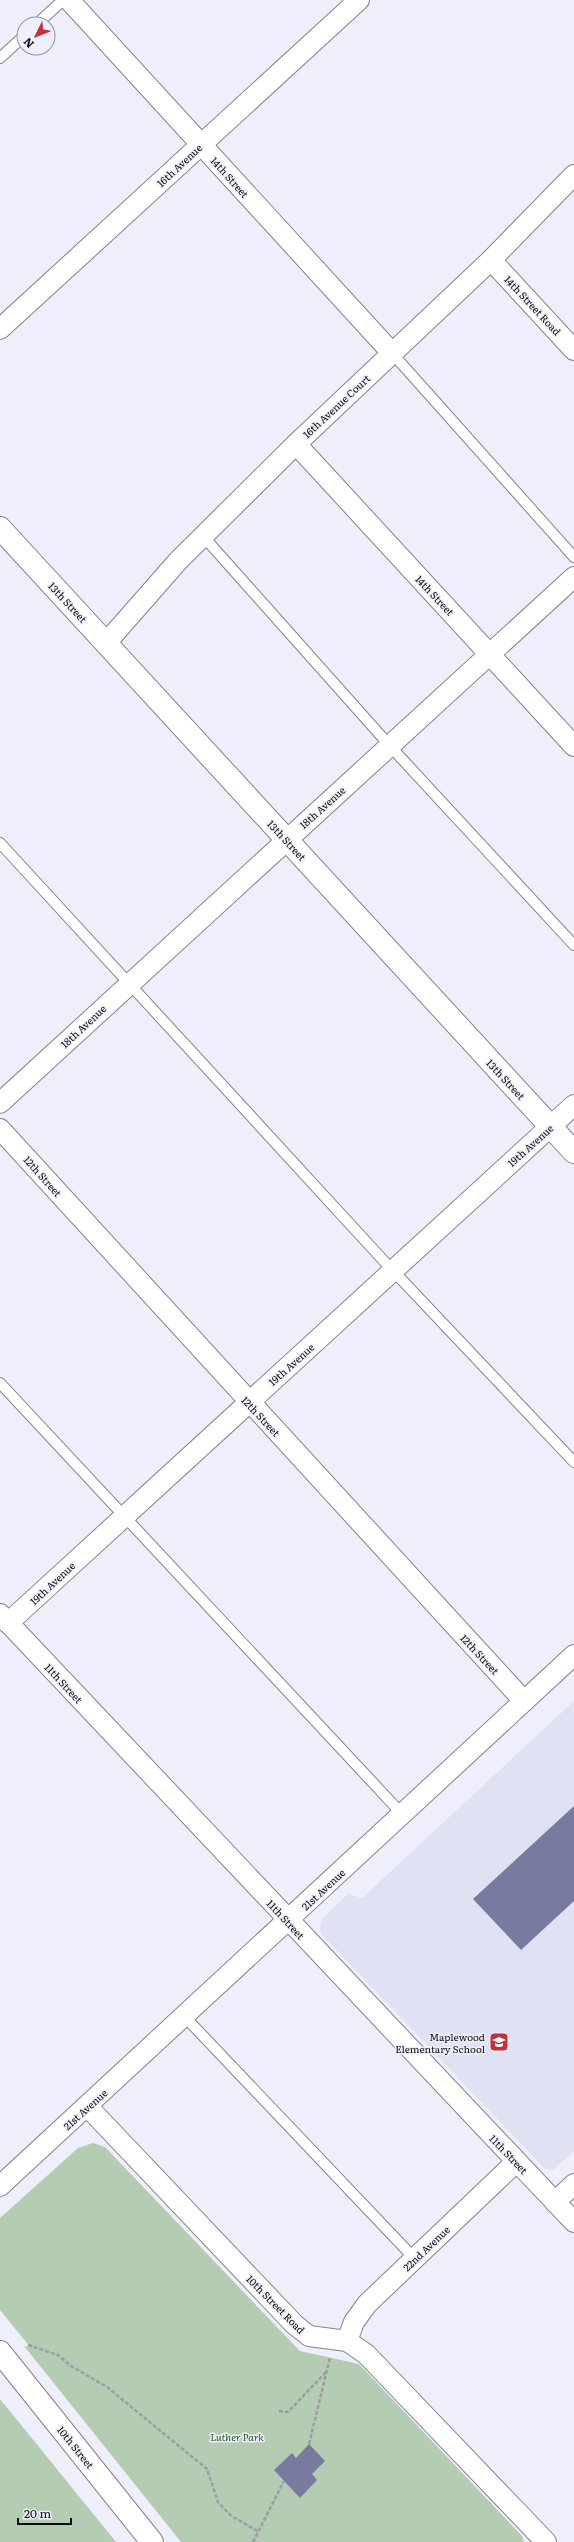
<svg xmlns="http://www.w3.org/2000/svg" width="574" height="2542" viewBox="0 0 574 2542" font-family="Literata,serif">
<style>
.built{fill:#dfe2f3}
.green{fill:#b4ccb2}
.building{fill:#787b9f}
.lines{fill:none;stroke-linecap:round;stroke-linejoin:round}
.lane-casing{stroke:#82838d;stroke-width:12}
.street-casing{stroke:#82838d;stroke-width:22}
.secondary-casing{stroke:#82838d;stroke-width:24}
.primary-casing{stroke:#82838d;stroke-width:24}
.path{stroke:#9b9ca4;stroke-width:2.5;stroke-dasharray:4 2;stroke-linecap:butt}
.lane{stroke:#fff;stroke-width:10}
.street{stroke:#fff;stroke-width:20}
.secondary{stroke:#fff;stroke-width:22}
.primary{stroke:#fff;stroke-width:22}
.labels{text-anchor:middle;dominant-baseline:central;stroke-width:3;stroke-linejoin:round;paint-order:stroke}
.street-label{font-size:10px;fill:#0e0e12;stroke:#eeeffa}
.poi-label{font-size:10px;fill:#0e0e12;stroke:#eeeffa;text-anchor:end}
.park-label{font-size:10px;font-style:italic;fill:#265227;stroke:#eeeffa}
</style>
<rect width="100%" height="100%" fill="#eeeffa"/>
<path class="built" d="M574,1701V2151L553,2170L545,2169L321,1934L320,1927L322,1919L348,1894L362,1898Z"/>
<g class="green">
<path d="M93,2143L105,2147L300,2351L359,2364L522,2536L524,2542H181L24,2346L30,2347L0,2310V2218L78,2148Z"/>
<path d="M0,2399L116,2542H0Z"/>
</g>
<g class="building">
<path d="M574,1806V1901L521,1950L473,1899Z"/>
<path d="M309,2444L325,2461L312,2474L317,2480L300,2498L274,2470L292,2453L296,2458Z"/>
</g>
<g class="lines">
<g class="lane-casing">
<g id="lane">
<path d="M37,24L63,0"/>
<path d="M0,58L24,36"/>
<path d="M392,353L574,557"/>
<path d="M203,536L390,746L574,945"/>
<path d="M0,843L383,1260L574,1462"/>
<path d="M0,1383L403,1815"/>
<path d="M185,2017L415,2259"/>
</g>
</g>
<g class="street-casing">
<g id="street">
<path d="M69,0L392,353"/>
<path d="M491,260L574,350"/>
<path d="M0,329L359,0"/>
<path d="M296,444L574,746"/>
<path d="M106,643L178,561L296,444L491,260L574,175"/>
<path d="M0,1103L574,577"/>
<path d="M0,1129L524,1701"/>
<path d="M0,1614L574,2222"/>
<path d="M8,1623L574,1105"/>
<path d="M88,2107L294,2324L309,2336L347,2341L366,2354L546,2542"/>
<path d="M0,2186L574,1655"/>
<path d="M555,2202L574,2184"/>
<path d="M347,2341L354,2322L367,2304L516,2162"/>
</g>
</g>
<g class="secondary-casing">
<path id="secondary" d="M0,528L574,1152"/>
</g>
<g class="primary-casing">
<path id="primary" d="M0,2352L152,2542"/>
</g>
<g class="path">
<path d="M28,2345L58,2355L71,2366L107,2387L207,2469L218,2502L230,2515L259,2532"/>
<path d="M279,2411L288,2412L326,2372"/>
<path d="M309,2444L330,2358"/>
<path d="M253,2542L284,2481"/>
</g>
<use href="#lane" class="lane"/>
<use href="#street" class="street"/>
<use href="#secondary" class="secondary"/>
<use href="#primary" class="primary"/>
</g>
<defs>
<g id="school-square" transform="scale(1)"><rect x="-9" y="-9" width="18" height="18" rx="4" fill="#c1313d" stroke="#eeeffa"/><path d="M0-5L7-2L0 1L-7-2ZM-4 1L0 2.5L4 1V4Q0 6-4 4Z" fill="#fff"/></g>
</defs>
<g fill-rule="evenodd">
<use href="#school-square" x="499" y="2042"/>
</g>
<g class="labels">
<g class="street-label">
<text transform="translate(179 165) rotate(-43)">16th Avenue</text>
<text transform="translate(230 177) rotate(48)">14th Street</text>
<text transform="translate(533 305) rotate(47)">14th Street Road</text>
<text transform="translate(336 406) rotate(-43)">16th Avenue Court</text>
<text transform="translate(435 595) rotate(47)">14th Street</text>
<text transform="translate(68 602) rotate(47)">13th Street</text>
<text transform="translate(322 807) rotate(-42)">18th Avenue</text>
<text transform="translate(287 840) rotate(47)">13th Street</text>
<text transform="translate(83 1026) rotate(-43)">18th Avenue</text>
<text transform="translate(506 1079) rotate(47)">13th Street</text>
<text transform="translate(530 1145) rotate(-42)">19th Avenue</text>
<text transform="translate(43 1176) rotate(48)">12th Street</text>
<text transform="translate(291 1364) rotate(-42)">19th Avenue</text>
<text transform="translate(261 1416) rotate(47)">12th Street</text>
<text transform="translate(52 1583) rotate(-43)">19th Avenue</text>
<text transform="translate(480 1654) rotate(47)">12th Street</text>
<text transform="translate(64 1683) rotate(47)">11th Street</text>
<text transform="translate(323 1889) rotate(-43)">21st Avenue</text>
<text transform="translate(286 1919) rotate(47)">11th Street</text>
<text transform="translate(85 2109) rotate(-42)">21st Avenue</text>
<text transform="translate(509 2154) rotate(46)">11th Street</text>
<text transform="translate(426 2248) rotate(-44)">22nd Avenue</text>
<text transform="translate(276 2304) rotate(45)">10th Street Road</text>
<text transform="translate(76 2447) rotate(51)">10th Street</text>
</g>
<g class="poi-label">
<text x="485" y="2036">Maplewood<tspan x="485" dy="12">Elementary School</tspan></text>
</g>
<g class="park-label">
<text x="237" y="2436">Luther Park</text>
</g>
</g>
<g transform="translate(36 36) rotate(227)"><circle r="19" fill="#eeeffa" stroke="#94959d"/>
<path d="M0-3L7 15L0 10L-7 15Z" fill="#c1313d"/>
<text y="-6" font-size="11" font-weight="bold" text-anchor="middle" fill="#0e0e12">N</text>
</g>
<path d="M18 2518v6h53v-6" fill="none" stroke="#0e0e12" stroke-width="2"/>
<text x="24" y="2518" font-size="12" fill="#0e0e12" stroke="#eeeffa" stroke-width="3" paint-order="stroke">20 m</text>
</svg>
